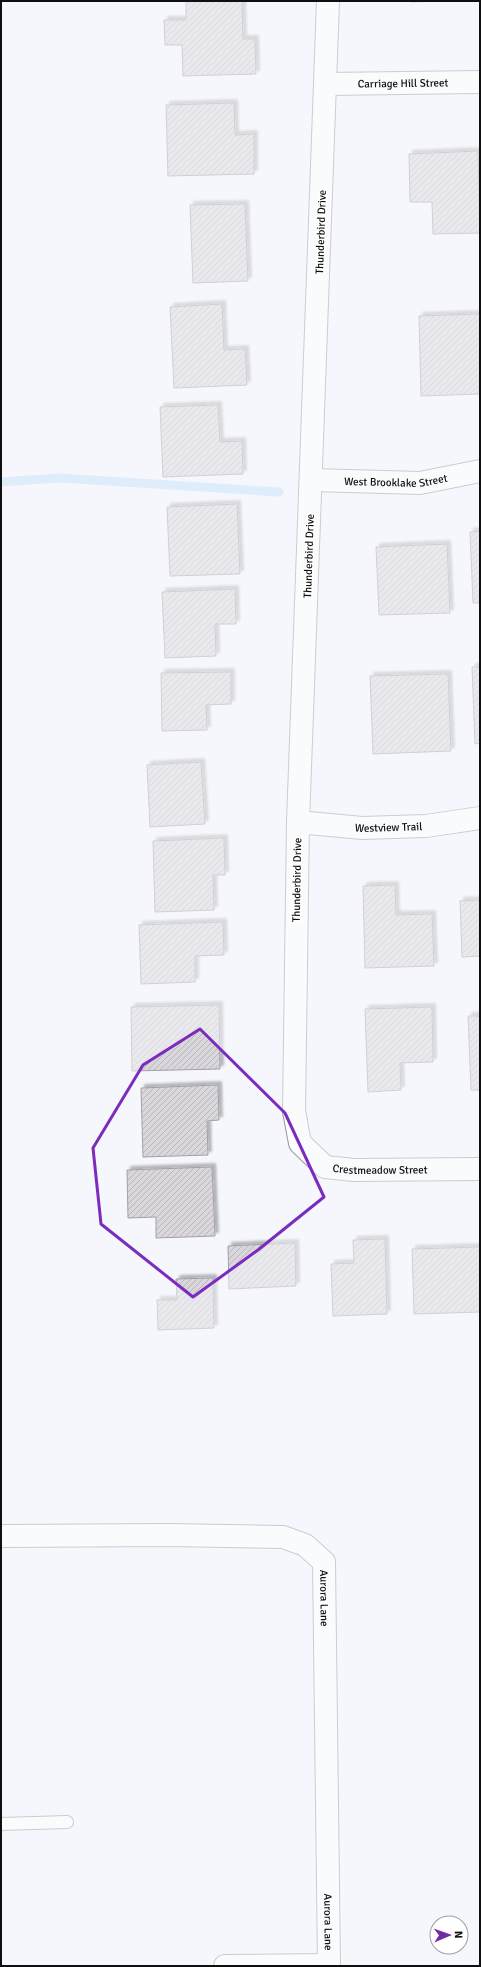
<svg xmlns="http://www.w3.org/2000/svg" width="481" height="1967" viewBox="0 0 481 1967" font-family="Signika,sans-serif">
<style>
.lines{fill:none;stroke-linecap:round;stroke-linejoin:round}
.stream{stroke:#c3e0f9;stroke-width:9}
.building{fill:url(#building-hatch);stroke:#a2a0a4;filter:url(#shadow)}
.service-casing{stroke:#97989c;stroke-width:14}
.minor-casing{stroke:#97989c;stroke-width:24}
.service{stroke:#fff;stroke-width:12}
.minor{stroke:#fff;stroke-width:22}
.marked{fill:none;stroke:#7b2cbf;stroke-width:3;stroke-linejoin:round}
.labels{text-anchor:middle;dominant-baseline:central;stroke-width:3;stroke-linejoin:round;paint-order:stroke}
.street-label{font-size:11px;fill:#0f0f10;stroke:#fff}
</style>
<defs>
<pattern id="building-hatch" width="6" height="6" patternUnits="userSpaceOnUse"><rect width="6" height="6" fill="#d9d7dc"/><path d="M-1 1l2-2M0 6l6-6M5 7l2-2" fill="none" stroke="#b9b7bc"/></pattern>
<filter id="shadow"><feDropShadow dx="3.5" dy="-3.5" stdDeviation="1" flood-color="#0004"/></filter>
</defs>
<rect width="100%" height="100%" fill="#f6f7fc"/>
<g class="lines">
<path class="stream" d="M1,482L60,478L279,492"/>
</g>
<g class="building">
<path d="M186,1H242L243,39H255L256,74L183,76L182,45H165L164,20H186Z"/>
<path d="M411,1H445L411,2Z"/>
<path d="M234,103L235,135L254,134V174L168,176L166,105Z"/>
<path d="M478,151L480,233L433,234L432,202H410L409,154Z"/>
<path d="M245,204L248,281L193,283L190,205Z"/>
<path d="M222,304L224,350L245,349L247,385L174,388L170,307Z"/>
<path d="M480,314V394L421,396L419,316Z"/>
<path d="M218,405L220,442L242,441L243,474L163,477L160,407Z"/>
<path d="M237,504L240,574L170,576L167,507Z"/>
<path d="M480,531V603H473L470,532Z"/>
<path d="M447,544L450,613L379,615L376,547Z"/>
<path d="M235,589L236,624H215L216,656L165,658L162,592Z"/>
<path d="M472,667H480V743L475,744Z"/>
<path d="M231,672V704L206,705L207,730L162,731L161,673Z"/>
<path d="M448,674L451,751L373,754L370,676Z"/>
<path d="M201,762L205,824L150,827L147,765Z"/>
<path d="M224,838L225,875H213L214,910L155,912L153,841Z"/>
<path d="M395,885L396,915L432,914L434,966L365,968L363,886Z"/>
<path d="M480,900V956L462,957L460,901Z"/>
<path d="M223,922L224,955L195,956V982L141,984L139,925Z"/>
<path d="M219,1005L220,1069L132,1071L131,1007Z"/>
<path d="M432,1007L433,1062L400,1063L401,1090L368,1092L365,1009Z"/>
<path d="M468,1016H480V1090H471Z"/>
<path d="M218,1085L219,1120L207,1121L208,1155L143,1157L141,1088Z"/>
<path d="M212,1167L215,1236L156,1238V1217L128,1218L127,1170Z"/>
<path d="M385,1239L387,1314L333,1316L331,1264L354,1263L353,1240Z"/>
<path d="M295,1243L296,1286L229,1289L228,1246Z"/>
<path d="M480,1247V1312L414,1314L412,1249Z"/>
<path d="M213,1278L214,1328L158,1330L157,1300H177L176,1279Z"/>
</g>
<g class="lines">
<g class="service-casing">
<path id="service" d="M1,1824L67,1822"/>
</g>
<g class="minor-casing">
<g id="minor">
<path id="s1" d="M328,1L298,822L294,1111L300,1143L325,1167L354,1170L480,1169"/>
<path id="s2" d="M326,84L480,82"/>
<path id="s3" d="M312,480L420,483L480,471"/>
<path id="s4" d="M298,822L362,828L426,826L480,818"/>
<path id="s5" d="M1,1536L168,1535L283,1537L305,1545L324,1562L329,1966"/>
<path d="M225,1966L329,1965"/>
</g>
</g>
<use href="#service" class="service"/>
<use href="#minor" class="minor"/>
</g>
<path d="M0 0H481V1967H0ZM200,1029L285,1113L324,1197L258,1250L193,1297L101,1224L93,1148L143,1065Z" fill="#f6f7fc" fill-opacity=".55" fill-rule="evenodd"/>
<path class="marked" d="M200,1029L285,1113L324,1197L258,1250L193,1297L101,1224L93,1148L143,1065Z"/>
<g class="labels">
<g class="street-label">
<text stroke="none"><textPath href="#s2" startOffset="77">Carriage Hill Street</textPath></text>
<text transform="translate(321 232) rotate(-88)">Thunderbird Drive</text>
<text stroke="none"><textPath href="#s3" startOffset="84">West Brooklake Street</textPath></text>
<text transform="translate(309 556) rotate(-88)">Thunderbird Drive</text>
<text stroke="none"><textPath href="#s4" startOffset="91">Westview Trail</textPath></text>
<text transform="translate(297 880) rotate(-89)">Thunderbird Drive</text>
<text stroke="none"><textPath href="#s1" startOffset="1233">Crestmeadow Street</textPath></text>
<text stroke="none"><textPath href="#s5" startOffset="367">Aurora Lane</textPath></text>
<text stroke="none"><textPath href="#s5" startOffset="691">Aurora Lane</textPath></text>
</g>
</g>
<rect width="481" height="1967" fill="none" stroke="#0f0f10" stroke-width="4"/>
<g transform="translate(449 1935) rotate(88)"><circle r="19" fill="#ffffff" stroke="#9f9f9f"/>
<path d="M0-3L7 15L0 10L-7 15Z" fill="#722ca0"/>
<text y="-6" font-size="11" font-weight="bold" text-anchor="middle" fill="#0f0f10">N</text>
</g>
</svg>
